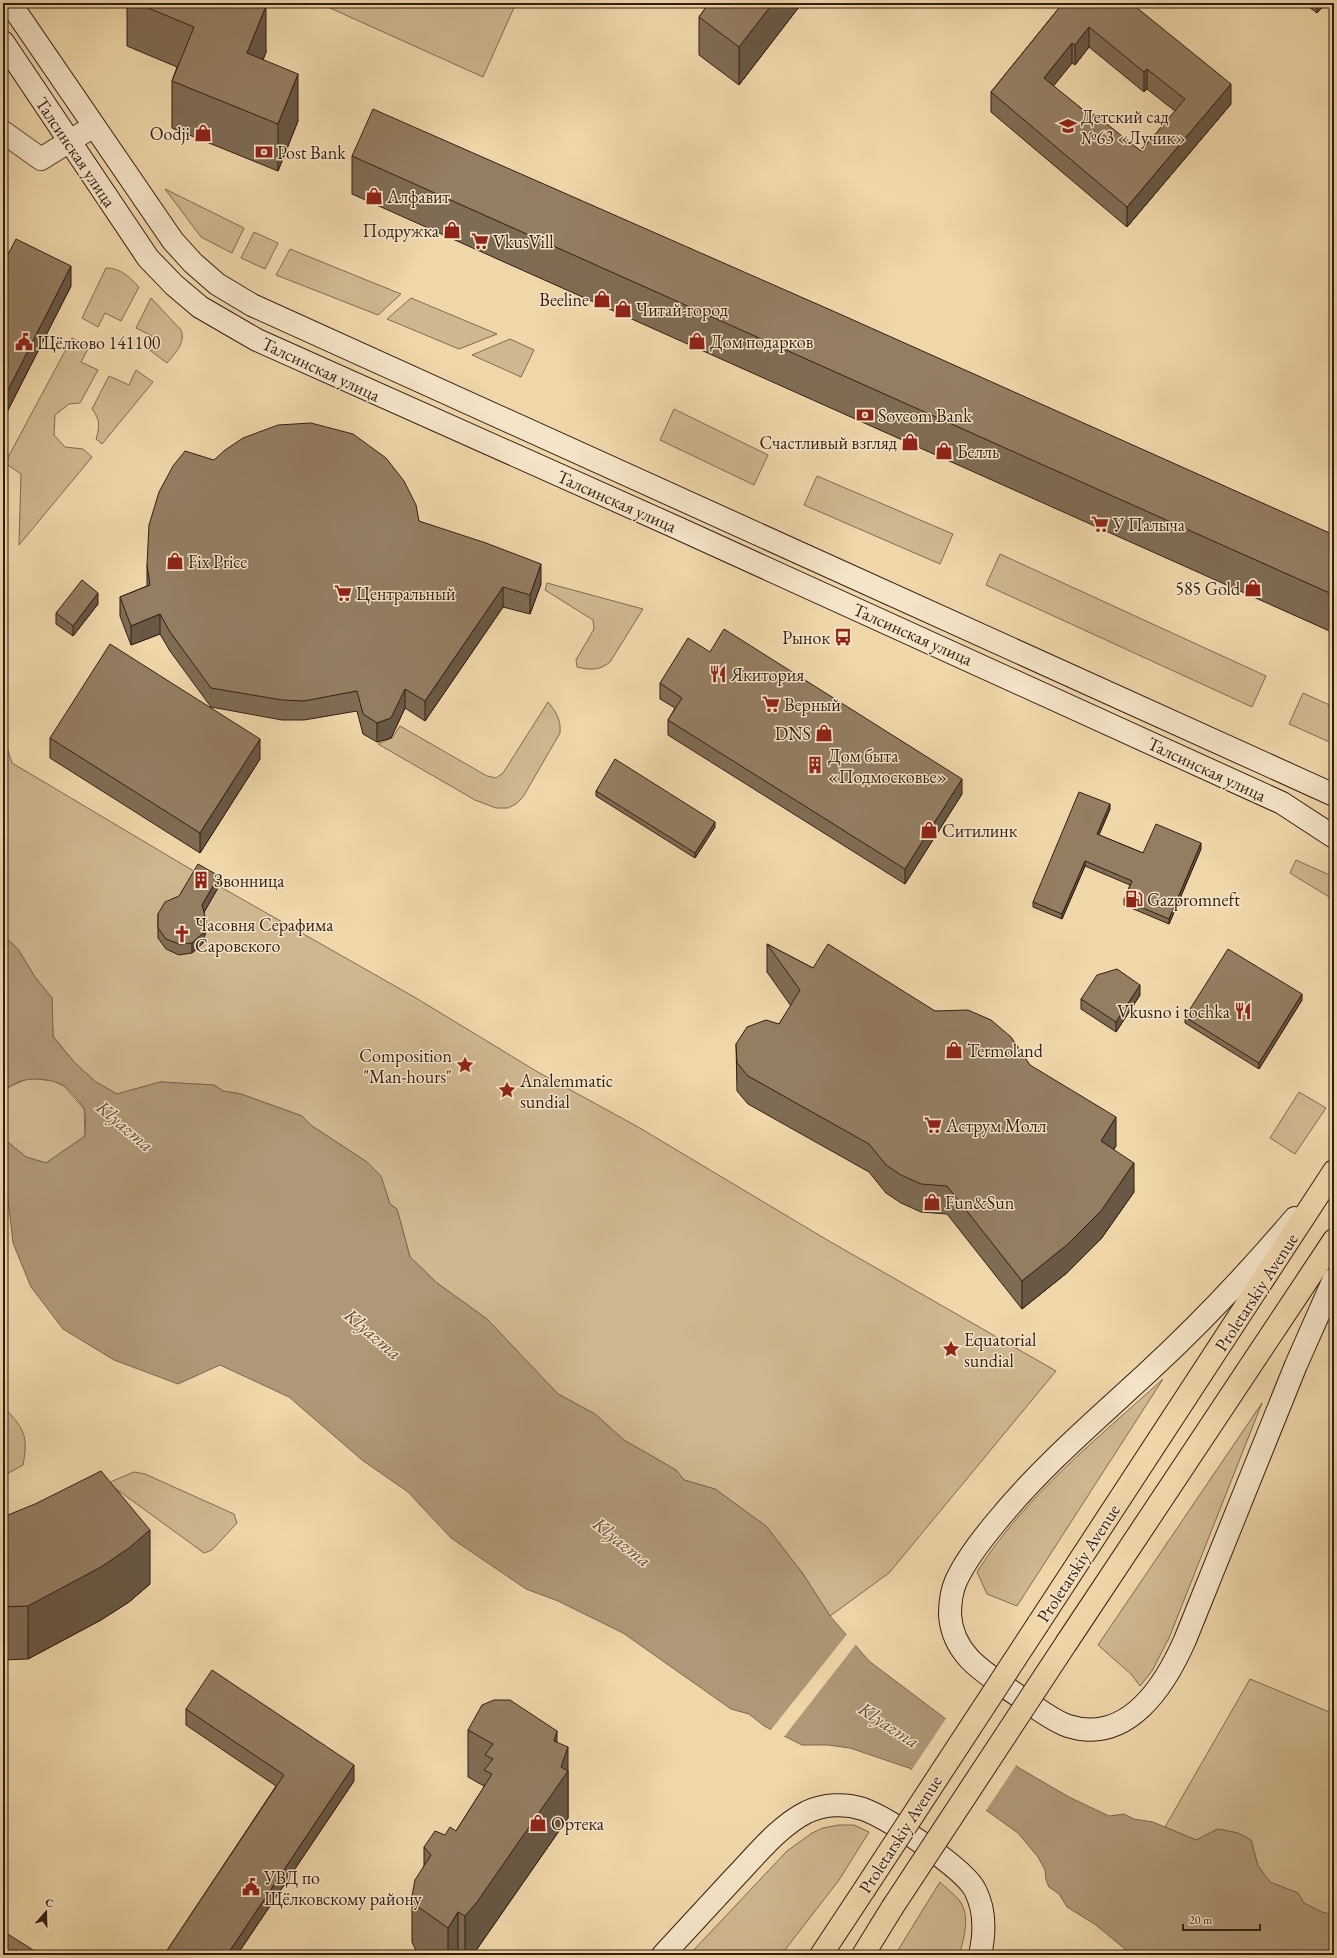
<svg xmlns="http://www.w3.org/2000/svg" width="1337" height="1958" viewBox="0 0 1337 1958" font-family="'EB Garamond',serif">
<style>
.green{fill:#cfb890;stroke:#806b52}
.water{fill:#af9877;stroke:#7d674f}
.pier{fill:#efd7aa}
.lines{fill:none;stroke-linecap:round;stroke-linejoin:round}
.minor-casing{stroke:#614c39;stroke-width:24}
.secondary-casing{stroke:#321e13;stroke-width:24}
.primary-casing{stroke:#321e13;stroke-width:24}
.minor{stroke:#f5e5c8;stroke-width:22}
.secondary{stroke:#f5e5c8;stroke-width:22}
.primary{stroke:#efd7aa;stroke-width:22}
.primary-bridge-casing{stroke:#321e13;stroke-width:24;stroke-linecap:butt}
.primary-bridge{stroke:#efd7aa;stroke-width:22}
.wall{fill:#7f6c54;stroke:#321e13;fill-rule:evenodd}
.shaded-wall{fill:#685845;stroke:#321e13}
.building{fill:#947e62;stroke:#321e13;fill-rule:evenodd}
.labels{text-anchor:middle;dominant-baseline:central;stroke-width:3;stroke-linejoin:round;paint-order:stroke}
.poi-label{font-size:18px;fill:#321e13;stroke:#f5e5c8;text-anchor:start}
.street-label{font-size:18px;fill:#321e13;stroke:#f5e5c8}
.water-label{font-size:19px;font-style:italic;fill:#5e4936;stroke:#f5e5c8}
</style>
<rect width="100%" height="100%" fill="#efd7aa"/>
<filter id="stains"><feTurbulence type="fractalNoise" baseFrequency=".005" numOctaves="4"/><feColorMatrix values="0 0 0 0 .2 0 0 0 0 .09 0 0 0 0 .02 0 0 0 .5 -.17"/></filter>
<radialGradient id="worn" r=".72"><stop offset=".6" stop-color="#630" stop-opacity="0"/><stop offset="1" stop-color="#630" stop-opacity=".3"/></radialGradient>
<g class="green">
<path d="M319,3H516L483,77Z"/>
<path d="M165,189L244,228L232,253L201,237Z"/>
<path d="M254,232L278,243L265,269L241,258Z"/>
<path d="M290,249L401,294L378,315L276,275Z"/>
<path d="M106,268C121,268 129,277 139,287L121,321L105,313L98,327L82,318Z"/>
<path d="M151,298L181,330C186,343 175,353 167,363L147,348L152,336L136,328Z"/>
<path d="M411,298L497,334L459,349L387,319Z"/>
<path d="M72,338L89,347L81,362L98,370L80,403L69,404L55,415L54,435L65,447L83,449L92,457L19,545L21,474L5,463Z"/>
<path d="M510,339L534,350L521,377L472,355Z"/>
<path d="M136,370L153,382L102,444L96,439C100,426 100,419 92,409L109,376L129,385Z"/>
<path d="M674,409L768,455L754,485L660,440Z"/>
<path d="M817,476L953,534L940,564L804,505Z"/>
<path d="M1000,554L1266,676L1252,707L986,585Z"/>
<path d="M547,583L643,609L610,662C599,671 590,670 577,667L576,660L594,629L593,620L545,590Z"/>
<path d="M1303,693L1334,707V744L1289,724Z"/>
<path d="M548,702C557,713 561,720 560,733L523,797L516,804L508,808H496L475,800L378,744L392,738L400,726L487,776L496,778L503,773Z"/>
<path d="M3,734L12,763L219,886L416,998L536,1071L638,1127L829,1241L1056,1371L889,1573L830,1616L803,1574L766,1526L715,1489L684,1480L676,1470L624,1440L595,1414L558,1394L487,1319L437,1283L410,1257L397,1209L390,1204L381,1177L367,1162L312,1126L302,1116L241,1094L223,1091L214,1085L160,1082L117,1094L96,1082L75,1063L53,1036L52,998L35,977L18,949L3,935Z"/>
<path d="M1296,860L1334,877V900L1290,873Z"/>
<path d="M29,1078L53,1081L64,1086L84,1109L85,1136L46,1163L26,1157L3,1138V1093L7,1088Z"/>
<path d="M1299,1092L1326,1108L1295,1154L1270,1138Z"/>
<path d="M1163,1379L1017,1606L987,1594L977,1572C1025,1496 1097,1439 1163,1379Z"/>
<path d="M1262,1403L1169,1638L1152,1671L1140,1686L1131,1674L1098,1645Z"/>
<path d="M3,1406C23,1428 29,1434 23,1465L3,1476Z"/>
<path d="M134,1472L145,1474L234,1514L237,1523L212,1550L204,1553L108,1483Z"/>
<path d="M1250,1679L1334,1714V1915L1321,1912L1304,1903L1298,1893L1270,1882L1258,1866L1251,1840L1238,1833L1218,1829L1196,1840L1165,1827Z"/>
<path d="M839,1825H854L869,1832L839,1880L781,1955H689L787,1851L812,1833L823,1828Z"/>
<path d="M940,1882C946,1888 953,1893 959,1900C971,1915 964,1939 959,1955H895Z"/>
</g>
<path class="water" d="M3,935L18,949L35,977L52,998L53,1037L75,1063L96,1082L117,1094L160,1082L214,1085L223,1091L241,1094L302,1116L312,1126L367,1162L381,1176L390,1204L397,1209L410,1257L437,1283L487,1319L558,1394L595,1414L624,1440L676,1470L684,1480L715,1489L766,1526L803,1574L830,1616L869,1661L946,1719L1021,1769L1069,1797L1109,1816L1124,1814L1134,1819L1153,1822L1196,1840L1218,1829L1238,1833L1251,1840L1258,1866L1270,1882L1298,1893L1304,1903L1322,1912L1334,1915V1955H1132L1096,1925L1067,1907L1059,1894L1049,1887L1046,1880L1045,1870L1038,1857L1018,1833L983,1808L909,1768L850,1748L828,1745H802L764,1726L749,1714L731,1709L623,1633L558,1601L526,1589L451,1538L408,1492L362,1460L289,1397L220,1365L178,1384L114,1360L63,1329L31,1287L13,1243L8,1200L3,1190V1138L26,1157L46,1163L85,1136C85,1128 87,1114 84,1108C80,1102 69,1089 63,1085C45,1076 15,1076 3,1093Z"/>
<g class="pier">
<path d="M848,1633L857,1643L783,1738L770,1731Z"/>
<path d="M947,1717L1017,1764L985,1812L911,1771Z"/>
</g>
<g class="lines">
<g class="minor-casing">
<path id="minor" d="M3,132L41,159L94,126"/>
</g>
<g class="secondary-casing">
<g id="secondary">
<path d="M10,3L173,241L193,263L217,284L252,305L1334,795"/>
<path d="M3,42L148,258L174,285L200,307L257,340L680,529L1282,803L1334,837"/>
<path d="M1295,1218C1249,1272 1200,1324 1148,1372C1096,1420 1042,1466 997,1521C982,1539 966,1559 956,1581C951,1592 950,1604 950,1615C953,1658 989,1675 1020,1697C1036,1707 1051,1720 1068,1726C1128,1745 1165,1685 1185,1640L1296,1365L1334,1279"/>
<path d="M663,1955C687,1929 711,1903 735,1877C756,1855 779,1826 807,1812C824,1804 845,1803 863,1809C888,1818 964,1868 975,1890C986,1911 985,1933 980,1955"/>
</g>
</g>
<g class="primary-casing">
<g id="primary">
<path d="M1038,1624L1334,1171"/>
<path d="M1067,1642L1334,1240"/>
<path d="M821,1955L864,1890"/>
<path d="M863,1955L892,1908"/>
</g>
</g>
<use href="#minor" class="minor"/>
<use href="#secondary" class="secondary"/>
<use href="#primary" class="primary"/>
<g class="primary-bridge-casing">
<g id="primary-bridge">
<path d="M864,1890L1038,1624"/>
<path d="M892,1908L1067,1642"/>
</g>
</g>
<use href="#primary-bridge" class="primary-bridge"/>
</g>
<g class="wall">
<path d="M127,3H260L266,52L263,60L298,121L278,171L172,128V81L177,67L127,46Z"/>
<path d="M709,3H802L739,85L699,55V17Z"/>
<path d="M1063,3L1231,104L1127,227L991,112V92ZM1089,47L1144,92L1147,89L1175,111L1141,151L1092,117L1053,86L1072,63L1075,65Z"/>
<path d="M1304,3H1326L1317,13Z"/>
<path d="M352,156L1334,535V633L352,194Z"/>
<path d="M3,264L71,286L5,416L3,415Z"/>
<path d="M214,460L419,521L541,584L530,614L503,607L425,721L405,708L391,738L377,742L363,734L357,711L304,720H282L211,707L170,651L160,634L131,645L120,616V597L147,586V565Z"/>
<path d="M98,604L73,636L56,624V613Z"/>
<path d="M710,652L962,794L905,884L668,735V720L675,708L660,699V683Z"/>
<path d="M50,738L260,759L200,853L50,758Z"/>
<path d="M596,791L715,827L695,858L596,796Z"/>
<path d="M1110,809L1099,835L1143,853L1201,849L1169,924L1124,905V900L1130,885L1085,866L1062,919L1033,907V902Z"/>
<path d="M219,886L204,912L206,930L203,943L192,953L179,955L166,949L158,938V914Z"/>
<path d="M767,944L813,968L935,1011L1030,1065L1116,1146L1113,1150L1134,1192L1101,1239L1068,1272L1022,1309L947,1214L921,1212L901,1203L886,1193L869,1172L748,1104L737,1091L736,1044L779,1024L791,1006L767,972Z"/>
<path d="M1140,995L1116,1032L1081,1009V999Z"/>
<path d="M1302,1000L1259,1069L1185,1023V1017Z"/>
<path d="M3,1517L150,1584L129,1602L101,1620L28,1659L3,1660Z"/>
<path d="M186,1709L354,1781L237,1955H164L276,1786L186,1725Z"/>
<path d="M468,1730L557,1742L568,1771V1818L477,1949L471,1955H420L417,1953L412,1942V1896L424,1866V1847L456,1831L484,1787V1786L468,1777Z"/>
</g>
<g class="shaded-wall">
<path d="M773,3H802L739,85V47Z"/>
<path d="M1317,3H1326L1317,13Z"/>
<path d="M266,6V52L247,100V53Z"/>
<path d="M1089,27V47L1075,65V45Z"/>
<path d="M1072,43V63L1044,98V78Z"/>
<path d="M1147,69V89L1144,92V72Z"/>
<path d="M298,74V121L278,171V124Z"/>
<path d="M1231,84V104L1127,227V207Z"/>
<path d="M71,266V286L5,416V396Z"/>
<path d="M541,564V584L530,614V595Z"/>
<path d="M503,587V607L425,721V701Z"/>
<path d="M98,593V604L73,636V626Z"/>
<path d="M160,614V634L131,645V626Z"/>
<path d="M405,689V708L391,738L377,742V723Z"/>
<path d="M260,739V759L200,853V833Z"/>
<path d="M962,779V794L905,884V869Z"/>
<path d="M1110,804V809L1097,839V834Z"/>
<path d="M715,822V827L695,858V853Z"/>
<path d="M1201,843V849L1169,924V919Z"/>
<path d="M1085,861V866L1062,919V914Z"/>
<path d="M219,876V886L202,916V905Z"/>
<path d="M206,920V930L203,943L192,953V943Z"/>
<path d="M1140,985V995L1116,1032V1022Z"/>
<path d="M1302,994V1000L1259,1069V1063Z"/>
<path d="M1116,1117V1146L1101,1169V1141Z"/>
<path d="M1134,1163V1192L1101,1239L1068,1272L1022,1309V1281Z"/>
<path d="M150,1530V1584L129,1602L101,1620L28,1659V1606Z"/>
<path d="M557,1731V1777L554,1741Z"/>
<path d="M568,1747V1818L477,1949L471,1955H465V1916L561,1767Z"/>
<path d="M354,1765V1781L237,1955H227Z"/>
<path d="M458,1912V1955H448V1928Z"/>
</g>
<g class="building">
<path d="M136,3H260L266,6L247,53L298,74L278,124L172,81L194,27Z"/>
<path d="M709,3H773L739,47L699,17Z"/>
<path d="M1063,3H1131L1231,84L1127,207L991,92ZM1089,27L1144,72L1147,69L1185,99L1141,151L1094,114L1092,117L1044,78L1072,43L1075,45Z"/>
<path d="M373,109L842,315L1334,535V595L352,156Z"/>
<path d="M16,239L71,266L5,396L3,395V264Z"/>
<path d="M311,423L353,434L386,458L404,481L416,505L419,521L486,543L541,564L530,595L503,587L425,701L405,689L391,718L377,723L363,714L357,691L304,701L282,700L211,688L170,632L160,614L131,626L120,597L150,585L147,565L149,525L159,492L173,466L185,451L214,460L225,450L243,438L278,425Z"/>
<path d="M82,580L98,593L73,626L56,613Z"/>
<path d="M724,629L962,779L905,869L668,720L682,698L660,683L688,638L710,652Z"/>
<path d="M110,644L260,739L200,833L50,738Z"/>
<path d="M615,759L715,822L695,853L596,791Z"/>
<path d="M1079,792L1110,804L1097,834L1143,853L1156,824L1201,843L1169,919L1124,900L1132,881L1085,861L1062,914L1033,902Z"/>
<path d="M198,864L219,876L202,905L206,920L203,933L192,943L179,944L166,939L158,928V914L165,902L179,896Z"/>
<path d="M767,944L813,968L828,944L935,1011L968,1010L991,1020L1011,1037L1030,1065L1116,1117L1101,1141L1134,1163L1101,1211L1068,1244L1022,1281L947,1186L921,1184L901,1175L886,1165L869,1144L748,1076L737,1063L736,1044L747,1027L766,1020L779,1024L800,990Z"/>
<path d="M1228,949L1302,994L1259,1063L1185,1017Z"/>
<path d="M1117,969L1140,985L1116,1022L1081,999L1097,975Z"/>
<path d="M101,1471L150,1530L129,1548L101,1567L28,1606L3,1607V1517L35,1504Z"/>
<path d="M212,1670L354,1765L227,1955H164L284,1775L186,1709Z"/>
<path d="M494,1700H510L557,1731L554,1741L568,1747L561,1767L568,1771L477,1902L465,1916L458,1912L448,1928L417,1906L412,1896L415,1880L431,1855L424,1847L435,1831L445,1835L450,1827L456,1831L492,1774L484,1770L493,1759L485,1755L493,1744L468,1730L482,1705Z"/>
<path d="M3,1931L41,1955H3Z"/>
</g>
<defs>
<g id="school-bare" transform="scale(1.38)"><path d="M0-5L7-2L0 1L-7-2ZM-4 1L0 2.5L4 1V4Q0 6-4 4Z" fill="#8f2418" stroke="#f5e5c8" stroke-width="2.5" paint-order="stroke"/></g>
<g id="shop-bare" transform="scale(1.38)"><path d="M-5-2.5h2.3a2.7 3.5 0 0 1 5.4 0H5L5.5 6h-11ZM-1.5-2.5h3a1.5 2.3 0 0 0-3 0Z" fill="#8f2418" stroke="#f5e5c8" stroke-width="2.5" paint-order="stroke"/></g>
<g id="bank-bare" transform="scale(1.38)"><path d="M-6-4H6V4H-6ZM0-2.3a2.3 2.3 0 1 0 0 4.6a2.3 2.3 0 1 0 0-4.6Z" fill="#8f2418" stroke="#f5e5c8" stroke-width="2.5" paint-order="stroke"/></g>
<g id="supermarket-bare" transform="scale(1.38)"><path d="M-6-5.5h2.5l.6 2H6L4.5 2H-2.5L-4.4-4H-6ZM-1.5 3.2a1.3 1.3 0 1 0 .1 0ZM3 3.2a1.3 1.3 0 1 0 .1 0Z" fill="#8f2418" stroke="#f5e5c8" stroke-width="2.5" paint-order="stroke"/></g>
<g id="civic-bare" transform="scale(1.38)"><path d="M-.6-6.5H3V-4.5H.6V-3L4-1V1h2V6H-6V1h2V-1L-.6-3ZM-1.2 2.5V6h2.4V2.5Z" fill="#8f2418" stroke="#f5e5c8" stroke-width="2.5" paint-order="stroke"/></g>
<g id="bus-bare" transform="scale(1.38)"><path d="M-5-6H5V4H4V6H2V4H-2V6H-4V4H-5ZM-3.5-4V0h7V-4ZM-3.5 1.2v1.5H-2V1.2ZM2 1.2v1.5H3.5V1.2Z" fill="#8f2418" stroke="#f5e5c8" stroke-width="2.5" paint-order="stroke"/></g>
<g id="restaurant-bare" transform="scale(1.38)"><path d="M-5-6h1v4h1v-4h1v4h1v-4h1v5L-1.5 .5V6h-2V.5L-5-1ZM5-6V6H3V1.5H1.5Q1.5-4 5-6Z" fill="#8f2418" stroke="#f5e5c8" stroke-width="2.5" paint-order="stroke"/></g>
<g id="building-bare" transform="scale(1.38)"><path d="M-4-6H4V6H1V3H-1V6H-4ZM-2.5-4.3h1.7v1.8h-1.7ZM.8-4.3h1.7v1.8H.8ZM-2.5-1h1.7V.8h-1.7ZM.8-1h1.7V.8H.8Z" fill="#8f2418" stroke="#f5e5c8" stroke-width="2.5" paint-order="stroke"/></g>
<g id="fuel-bare" transform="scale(1.38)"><path d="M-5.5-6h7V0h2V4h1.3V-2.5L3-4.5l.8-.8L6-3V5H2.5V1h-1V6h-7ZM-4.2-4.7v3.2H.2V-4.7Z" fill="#8f2418" stroke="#f5e5c8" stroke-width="2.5" paint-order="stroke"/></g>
<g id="church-bare" transform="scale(1.38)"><path d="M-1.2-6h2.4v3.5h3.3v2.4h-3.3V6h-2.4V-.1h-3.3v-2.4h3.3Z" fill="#8f2418" stroke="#f5e5c8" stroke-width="2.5" paint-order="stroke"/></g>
<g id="sight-bare" transform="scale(1.38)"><path d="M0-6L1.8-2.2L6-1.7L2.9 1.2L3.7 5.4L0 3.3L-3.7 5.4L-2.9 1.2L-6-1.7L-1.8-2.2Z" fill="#8f2418" stroke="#f5e5c8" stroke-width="2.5" paint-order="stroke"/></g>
</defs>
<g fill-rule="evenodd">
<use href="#school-bare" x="1068" y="126"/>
<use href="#shop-bare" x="203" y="133"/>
<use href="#bank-bare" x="264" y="152"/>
<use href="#shop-bare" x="374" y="196"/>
<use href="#shop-bare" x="452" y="230"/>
<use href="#supermarket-bare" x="480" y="241"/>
<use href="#shop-bare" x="602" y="299"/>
<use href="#shop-bare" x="623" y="309"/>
<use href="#shop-bare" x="697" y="341"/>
<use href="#civic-bare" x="24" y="342"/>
<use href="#bank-bare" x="865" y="415"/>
<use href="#shop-bare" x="910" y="442"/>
<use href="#shop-bare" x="944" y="451"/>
<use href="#supermarket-bare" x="1100" y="524"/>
<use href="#shop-bare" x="175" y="561"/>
<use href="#shop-bare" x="1253" y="588"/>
<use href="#supermarket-bare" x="343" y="593"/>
<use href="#bus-bare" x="843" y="637"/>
<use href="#restaurant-bare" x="718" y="674"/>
<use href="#supermarket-bare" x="771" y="704"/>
<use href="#shop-bare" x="824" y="733"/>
<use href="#building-bare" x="815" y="765"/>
<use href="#shop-bare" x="929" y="830"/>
<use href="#building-bare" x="201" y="880"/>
<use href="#fuel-bare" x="1134" y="899"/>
<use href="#church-bare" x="182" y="934"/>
<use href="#restaurant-bare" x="1243" y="1011"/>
<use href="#shop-bare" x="954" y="1050"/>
<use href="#sight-bare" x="465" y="1065"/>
<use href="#sight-bare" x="507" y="1090"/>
<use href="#supermarket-bare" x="933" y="1125"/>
<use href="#shop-bare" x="932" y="1202"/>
<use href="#sight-bare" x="951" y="1349"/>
<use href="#shop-bare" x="538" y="1823"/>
<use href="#civic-bare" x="251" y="1887"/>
</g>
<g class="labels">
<g class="poi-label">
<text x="1081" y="116">Детский сад<tspan x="1081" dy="21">№63 «Лучик»</tspan></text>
<text x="190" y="133" text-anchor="end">Oodji</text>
<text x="277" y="152">Post Bank</text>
<text x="387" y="196">Алфавит</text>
<text x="439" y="230" text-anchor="end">Подружка</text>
<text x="493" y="241">VkusVill</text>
<text x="589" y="299" text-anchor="end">Beeline</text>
<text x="636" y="309">Читай-город</text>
<text x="710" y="341">Дом подарков</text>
<text x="37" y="342">Щёлково 141100</text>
<text x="878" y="415">Sovcom Bank</text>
<text x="897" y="442" text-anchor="end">Счастливый взгляд</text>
<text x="957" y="451">Белль</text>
<text x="1113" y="524">У Палыча</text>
<text x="188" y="561">Fix Price</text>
<text x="1240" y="588" text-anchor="end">585 Gold</text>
<text x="356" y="593">Центральный</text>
<text x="830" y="637" text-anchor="end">Рынок</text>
<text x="731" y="674">Якитория</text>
<text x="784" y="704">Верный</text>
<text x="811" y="733" text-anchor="end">DNS</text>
<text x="828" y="755">Дом быта<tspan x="828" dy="21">«Подмосковье»</tspan></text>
<text x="942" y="830">Ситилинк</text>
<text x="214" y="880">Звонница</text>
<text x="1147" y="899">Gazpromneft</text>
<text x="195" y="924">Часовня Серафима<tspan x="195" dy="21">Саровского</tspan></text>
<text x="1230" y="1011" text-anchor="end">Vkusno i tochka</text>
<text x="967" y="1050">Termoland</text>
<text x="452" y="1055" text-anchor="end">Composition<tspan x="452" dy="21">"Man-hours"</tspan></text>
<text x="520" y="1080">Analemmatic<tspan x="520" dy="21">sundial</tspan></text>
<text x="946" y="1125">Аструм Молл</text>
<text x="945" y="1202">Fun&amp;Sun</text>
<text x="964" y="1339">Equatorial<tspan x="964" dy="21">sundial</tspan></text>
<text x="551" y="1823">Ортека</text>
<text x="264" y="1877">УВД по<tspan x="264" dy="21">Щёлковскому району</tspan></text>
</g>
<g class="street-label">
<text transform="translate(76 152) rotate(56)">Талсинская улица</text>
<text transform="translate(321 369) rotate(25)">Талсинская улица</text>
<text transform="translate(617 501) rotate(24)">Талсинская улица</text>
<text transform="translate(913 634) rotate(24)">Талсинская улица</text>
<text transform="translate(1207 769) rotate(25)">Талсинская улица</text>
<text transform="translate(1256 1292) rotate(-57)">Proletarskiy Avenue</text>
<text transform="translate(1078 1563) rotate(-57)">Proletarskiy Avenue</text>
<text transform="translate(900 1834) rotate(-57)">Proletarskiy Avenue</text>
</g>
<g class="water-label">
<text transform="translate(125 1126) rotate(40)">Klyazma</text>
<text transform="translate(373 1334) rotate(40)">Klyazma</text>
<text transform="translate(622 1542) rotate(38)">Klyazma</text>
<text transform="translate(889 1725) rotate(33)">Klyazma</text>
</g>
</g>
<rect width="1337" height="1958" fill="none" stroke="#efd7aa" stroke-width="16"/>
<rect x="4" y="4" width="1329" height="1950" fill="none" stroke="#321e13" stroke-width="2"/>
<rect x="8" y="8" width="1321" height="1942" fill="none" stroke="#321e13"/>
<g transform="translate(46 1912) rotate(20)" stroke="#f5e5c8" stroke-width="3" paint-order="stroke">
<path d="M0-3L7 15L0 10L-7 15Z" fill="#321e13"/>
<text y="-6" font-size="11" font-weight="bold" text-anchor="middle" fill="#321e13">С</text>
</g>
<path d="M1183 1924v6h77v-6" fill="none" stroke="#321e13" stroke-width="2"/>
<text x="1189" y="1924" font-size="12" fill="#321e13" stroke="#f5e5c8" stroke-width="3" paint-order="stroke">20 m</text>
<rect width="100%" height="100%" filter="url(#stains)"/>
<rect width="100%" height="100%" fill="url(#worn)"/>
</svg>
